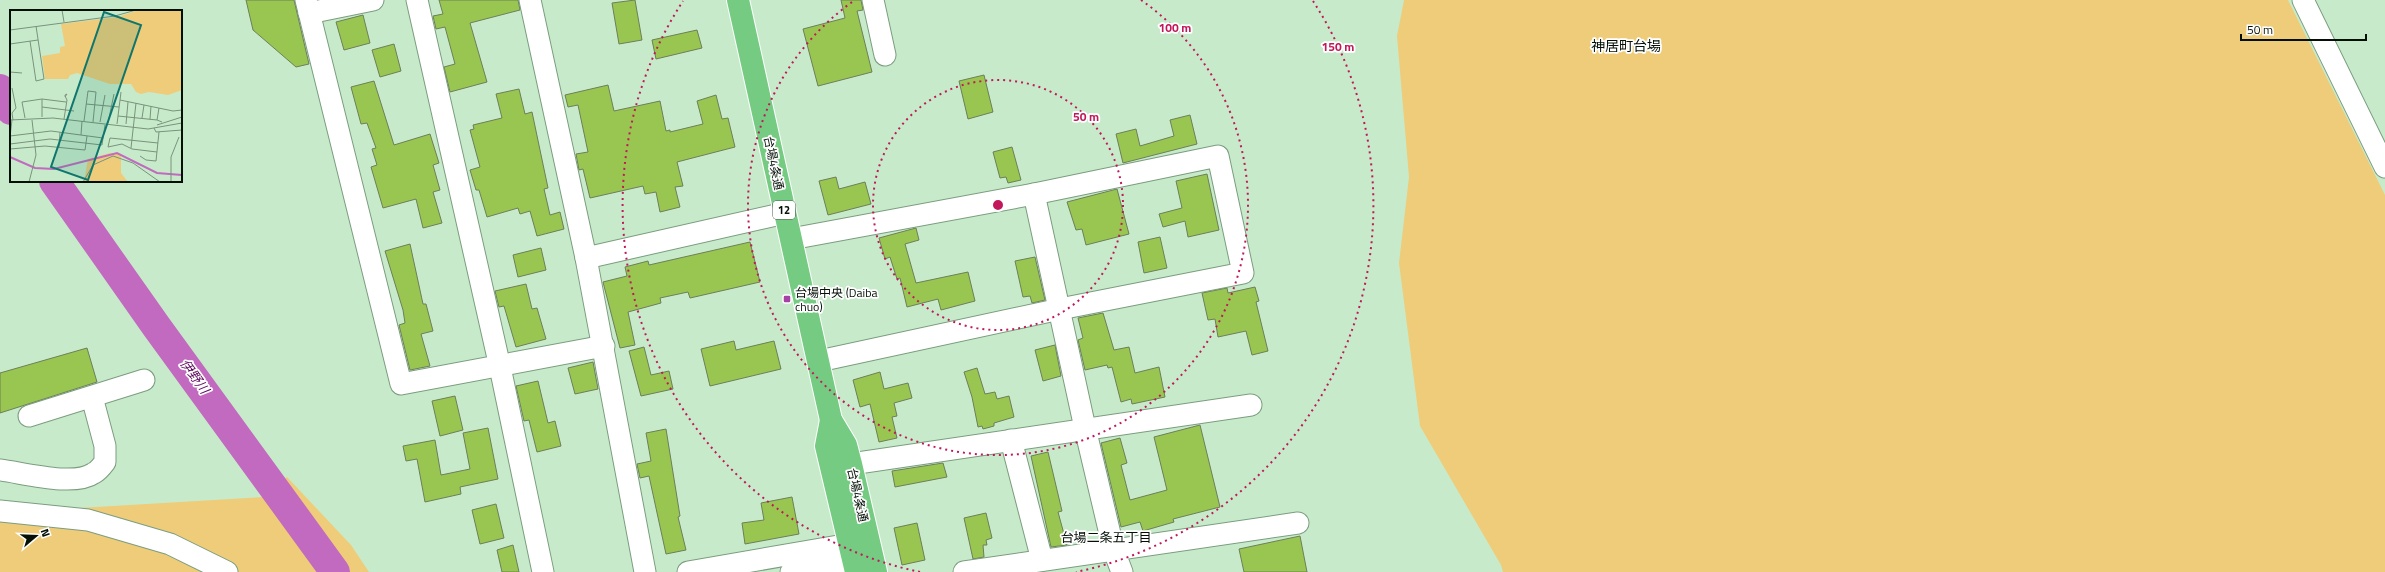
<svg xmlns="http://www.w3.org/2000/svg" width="2385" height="572" viewBox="0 0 2385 572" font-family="'Titillium Web','Noto Sans JP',sans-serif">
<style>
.green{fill:#eecc7a}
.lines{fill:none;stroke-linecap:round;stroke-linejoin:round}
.river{stroke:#c16abf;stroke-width:30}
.building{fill:#98c651;stroke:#6e7e59}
.minor-casing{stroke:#7b9d7f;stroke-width:23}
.highway-casing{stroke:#fff;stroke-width:24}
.minor{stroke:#fff;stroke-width:21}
.highway{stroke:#76cb83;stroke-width:22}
.ring{fill:none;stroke:#c2185b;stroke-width:2;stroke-dasharray:2 4}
.poi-dot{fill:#a641a6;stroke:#fff;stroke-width:1.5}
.labels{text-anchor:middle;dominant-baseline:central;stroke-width:3.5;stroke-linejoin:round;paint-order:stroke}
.shield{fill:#fff;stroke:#4f5851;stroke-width:1}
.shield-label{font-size:11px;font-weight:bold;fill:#041006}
.street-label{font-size:12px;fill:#041006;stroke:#fff}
.poi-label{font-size:12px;fill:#041006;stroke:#fff;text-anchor:start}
.water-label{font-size:13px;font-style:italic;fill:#5b075c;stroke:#fff}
.neighbourhood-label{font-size:13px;fill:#041006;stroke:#fff}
.quarter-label{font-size:14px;fill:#041006;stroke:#fff}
.inset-river{fill:none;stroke:#c16abf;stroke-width:2}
.inset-road{fill:none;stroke:#79937c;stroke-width:1}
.view{fill:#0f766e;fill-opacity:0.15;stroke:#0f766e;stroke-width:2}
.inset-edge{fill:none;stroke:#041006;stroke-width:2}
.centre{fill:#c2185b;stroke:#fff;stroke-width:2}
.ring-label{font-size:12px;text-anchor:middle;font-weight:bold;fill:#c2185b;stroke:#fff;stroke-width:3.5;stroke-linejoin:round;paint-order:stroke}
</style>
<rect width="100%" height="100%" fill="#c7ebca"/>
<g class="green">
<path d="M1404,0H2288L2385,195V572H1503L1501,565L1420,426L1399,263L1409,177L1397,36Z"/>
<path d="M287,477L351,545L369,572H0V516L62,509L264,497Z"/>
</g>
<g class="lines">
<g class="river">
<path d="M0,89L11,110"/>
<path d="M54,181L156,326L335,572"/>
</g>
</g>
<g class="building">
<path d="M246,0H294L309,64L296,67L253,30Z"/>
<path d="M439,0H518L520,10L470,23L487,82L450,92L444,67L455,64L445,27L436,29L433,16L443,14Z"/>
<path d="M635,0L642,40L619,44L612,3Z"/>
<path d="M841,0H861L863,10L857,11L872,72L818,86L803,29L845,18Z"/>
<path d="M363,15L370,43L344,50L336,22Z"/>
<path d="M697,30L702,48L656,59L652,40Z"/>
<path d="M394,44L401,71L380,77L372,50Z"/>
<path d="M984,75L993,112L968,119L959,81Z"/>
<path d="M374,81L394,145L430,134L439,163L433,165L440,190L433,192L442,223L423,228L416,199L383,208L371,167L377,165L372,149L376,148L367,123L361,124L351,87Z"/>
<path d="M608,85L614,111L660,101L666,131L670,130V132L703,124L697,101L716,95L722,119L728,118L735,147L677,162L683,186L675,187L680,207L660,212L656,192L645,194L643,186L590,198L583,169L579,170L576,154L588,152L578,105L568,107L565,95Z"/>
<path d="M519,89L525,114L532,112L548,188L544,189L550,215L560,212L564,229L537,236L530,211L520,214L518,208L487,217L479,190H476L470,170L480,167L470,130L474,129L473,125L502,118L496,94Z"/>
<path d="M1190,115L1197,144L1123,163L1116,134L1136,129L1140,146L1174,136L1170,120Z"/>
<path d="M1012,147L1021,180L1008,183L1006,177L1000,178L993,152Z"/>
<path d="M1207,174L1219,230L1188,237L1185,221L1163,227L1159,214L1182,208L1176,181Z"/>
<path d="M836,177L839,189L865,182L871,204L828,215L819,181Z"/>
<path d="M1117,189L1129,234L1086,245L1082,229L1076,230L1067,202Z"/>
<path d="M916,228L919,240L905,244L916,283L968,272L975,301L941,310L938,299L907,307L900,278L897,279L890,257L885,259L879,238Z"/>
<path d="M1160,237L1167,268L1144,273L1138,242Z"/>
<path d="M750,242L760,282L690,298L688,292L660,298L661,303L628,312L635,345L620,348L603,282L627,276L625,267L648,261L649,265Z"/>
<path d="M410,244L423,304H426L433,331L421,334L430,366L410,370L399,325L405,323L403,310L385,251Z"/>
<path d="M541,248L546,270L518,277L513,255Z"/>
<path d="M1035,257L1045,300L1032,303L1030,296L1023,297L1015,261Z"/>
<path d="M526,284L532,309L537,308L546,339L516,347L504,306L499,307L495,291Z"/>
<path d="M1255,287L1259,301L1256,302L1268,351L1252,355L1246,331L1218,337L1215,319L1208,320L1202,293L1227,288L1228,293Z"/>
<path d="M1103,313L1114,350L1129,347L1135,373L1159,367L1165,397L1132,404L1131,399L1121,402L1112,367L1108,368L1107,365L1085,370L1078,340L1083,338L1078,318Z"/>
<path d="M734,341L736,350L774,341L781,369L710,386L701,349Z"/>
<path d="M1055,345L1061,376L1043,381L1035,350Z"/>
<path d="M644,347L651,375L669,371L673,389L641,396L629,351Z"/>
<path d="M87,348L97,382L0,413V373Z"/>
<path d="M593,362L598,389L575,394L568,368Z"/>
<path d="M977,368L985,394L995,392L997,399L1009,396L1014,417L994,423V426L983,429L982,426L978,427L972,397L964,372Z"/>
<path d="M880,372L884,389L908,383L912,398L894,403L897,416L892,417L897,438L879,442L870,404L860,407L853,380Z"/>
<path d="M538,381L548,423L555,421L561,446L537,452L529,420L524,421L516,386Z"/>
<path d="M455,396L463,430L440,436L432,401Z"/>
<path d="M1200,425L1220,507L1173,519L1174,522L1143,531L1140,522L1121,527L1101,443L1120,438L1127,463L1121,465L1130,500L1167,490L1154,437Z"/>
<path d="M488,428L498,479L460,487L461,494L425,502L417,459L406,461L403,446L435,440L441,475L470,469L463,433Z"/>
<path d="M666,429L680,516L678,517L686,550L666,554L649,476L640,478L637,464L651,461L646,433Z"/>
<path d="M1048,452L1062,511L1058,512L1067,545L1051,547L1031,456Z"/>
<path d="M943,463L947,477L895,487L892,471Z"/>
<path d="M792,497L799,534L745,544L742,523L764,520L761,503Z"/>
<path d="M496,504L504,538L480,544L472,510Z"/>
<path d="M986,513L992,538L986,540L987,545H983L984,557L973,559L964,518Z"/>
<path d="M917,523L925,560L902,565L894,528Z"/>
<path d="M1300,536L1307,572H1244L1239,549Z"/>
<path d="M513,545L519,572H502L497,550Z"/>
</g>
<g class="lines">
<g class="minor-casing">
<g id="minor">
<path d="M306,0L401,384L604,346"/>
<path d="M417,0L500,367L543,572"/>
<path d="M530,0L586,258L645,572"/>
<path d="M873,0L885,55"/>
<path d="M2303,0L2385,167"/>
<path d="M309,13L373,0"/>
<path d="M1034,194L1085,428L1114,551L1122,572"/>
<path d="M791,239L1034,194L1218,156L1243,273L1060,309L819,361"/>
<path d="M586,258L785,213"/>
<path d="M29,416L144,380"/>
<path d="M1011,440L1042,560"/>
<path d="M851,464L1251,405"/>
<path d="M0,470C24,473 74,487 94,473C98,471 102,466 105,462V446L92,397"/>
<path d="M0,511L88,520L170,544L227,572"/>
<path d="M688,572L850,544"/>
<path d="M791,572L854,563"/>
<path d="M964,572L1298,523"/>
</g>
</g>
<g class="highway-casing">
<g id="highway">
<path d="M738,0L831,420L846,445L851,464L876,572"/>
<path d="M831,420L826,446L856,572"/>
</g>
</g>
<use href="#minor" class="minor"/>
<use href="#highway" class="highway"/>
</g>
<g class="ring">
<circle cx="998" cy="205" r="125"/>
<path d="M1141 0A250 250 0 1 1 855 0"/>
<path d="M920 572A375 375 0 0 1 683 1M1313 1A375 375 0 0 1 1076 572"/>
</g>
<rect class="poi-dot" x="783" y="295" width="8" height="8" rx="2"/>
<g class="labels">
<rect class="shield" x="773" y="201" width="22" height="18" rx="3"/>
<g class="shield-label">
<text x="784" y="210">12</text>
</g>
<g class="street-label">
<text transform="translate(774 163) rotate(78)">台場4条通</text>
<text transform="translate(858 495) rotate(77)">台場4条通</text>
</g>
<g class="poi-label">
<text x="795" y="292">台場中央 (Daiba<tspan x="795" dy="14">chuo)</tspan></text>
</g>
<g class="water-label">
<text transform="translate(195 376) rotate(54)">伊野川</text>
</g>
<g class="neighbourhood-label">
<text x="1106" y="537">台場二条五丁目</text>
</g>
<g class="quarter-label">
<text x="1626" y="45">神居町台場</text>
</g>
</g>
<g transform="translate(10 10)">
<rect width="172" height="172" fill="#c7ebca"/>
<path d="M129,0H172V80L158,85L139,82L131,84L126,82L121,74H100L67,63L60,65L58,69H35L32,46L50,43V37L55,36L51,14L107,7ZM100,143L111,144V163L118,172H74L78,149Z" fill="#eecc7a"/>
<path class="inset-river" d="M0,147L25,158L44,159L107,143L147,163L172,165"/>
<path class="inset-road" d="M52,0L54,12M0,20L105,6L126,0M20,31L26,71L34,69L26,16M0,34L28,30M0,62L12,63M2,78L6,98L2,103L3,110M32,89V107M110,90L163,101L172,100M76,94L109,97M32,97L64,101M149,98L147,110L152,112M108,106L147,110M15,108L12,92L32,89L56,92M132,108L134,95M54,109L57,90L55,86V85L57,84L55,87M140,109L141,96M0,110L43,108L138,119L172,113M74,111L78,81L86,82L83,112M90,112L95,85M98,113L104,84M107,114L111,82M116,114L118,92M147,115L172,107M144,118L146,122L172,120M71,125L72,111M0,126L41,121L93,128M0,127L2,110M0,134L40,129L92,135L95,115M49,137L50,122M121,138L126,93M0,139L35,136L75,140L77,126M147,142L122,139L112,134L98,137L100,128L148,133M130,146L136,150L146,151L149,122M19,172L26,145L22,110M73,172L83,155L103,146L123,153L150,172M161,172V147L169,127"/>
<path class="view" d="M94,2L131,15L78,170L41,157Z"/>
<rect width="172" height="172" class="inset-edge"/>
</g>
<circle cx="998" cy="205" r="6" class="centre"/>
<g class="ring-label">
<text x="1175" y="32">100 m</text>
<text x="1338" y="51">150 m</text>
<text x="1086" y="121">50 m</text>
</g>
<g transform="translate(36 536) rotate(71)" stroke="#ffffff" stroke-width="3" paint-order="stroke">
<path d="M0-3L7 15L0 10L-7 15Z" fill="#041006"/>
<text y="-6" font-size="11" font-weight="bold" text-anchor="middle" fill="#041006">N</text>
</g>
<path d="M2241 34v6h125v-6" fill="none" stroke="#041006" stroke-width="2"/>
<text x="2247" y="34" font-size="12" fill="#041006" stroke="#ffffff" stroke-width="3" paint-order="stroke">50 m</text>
</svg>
